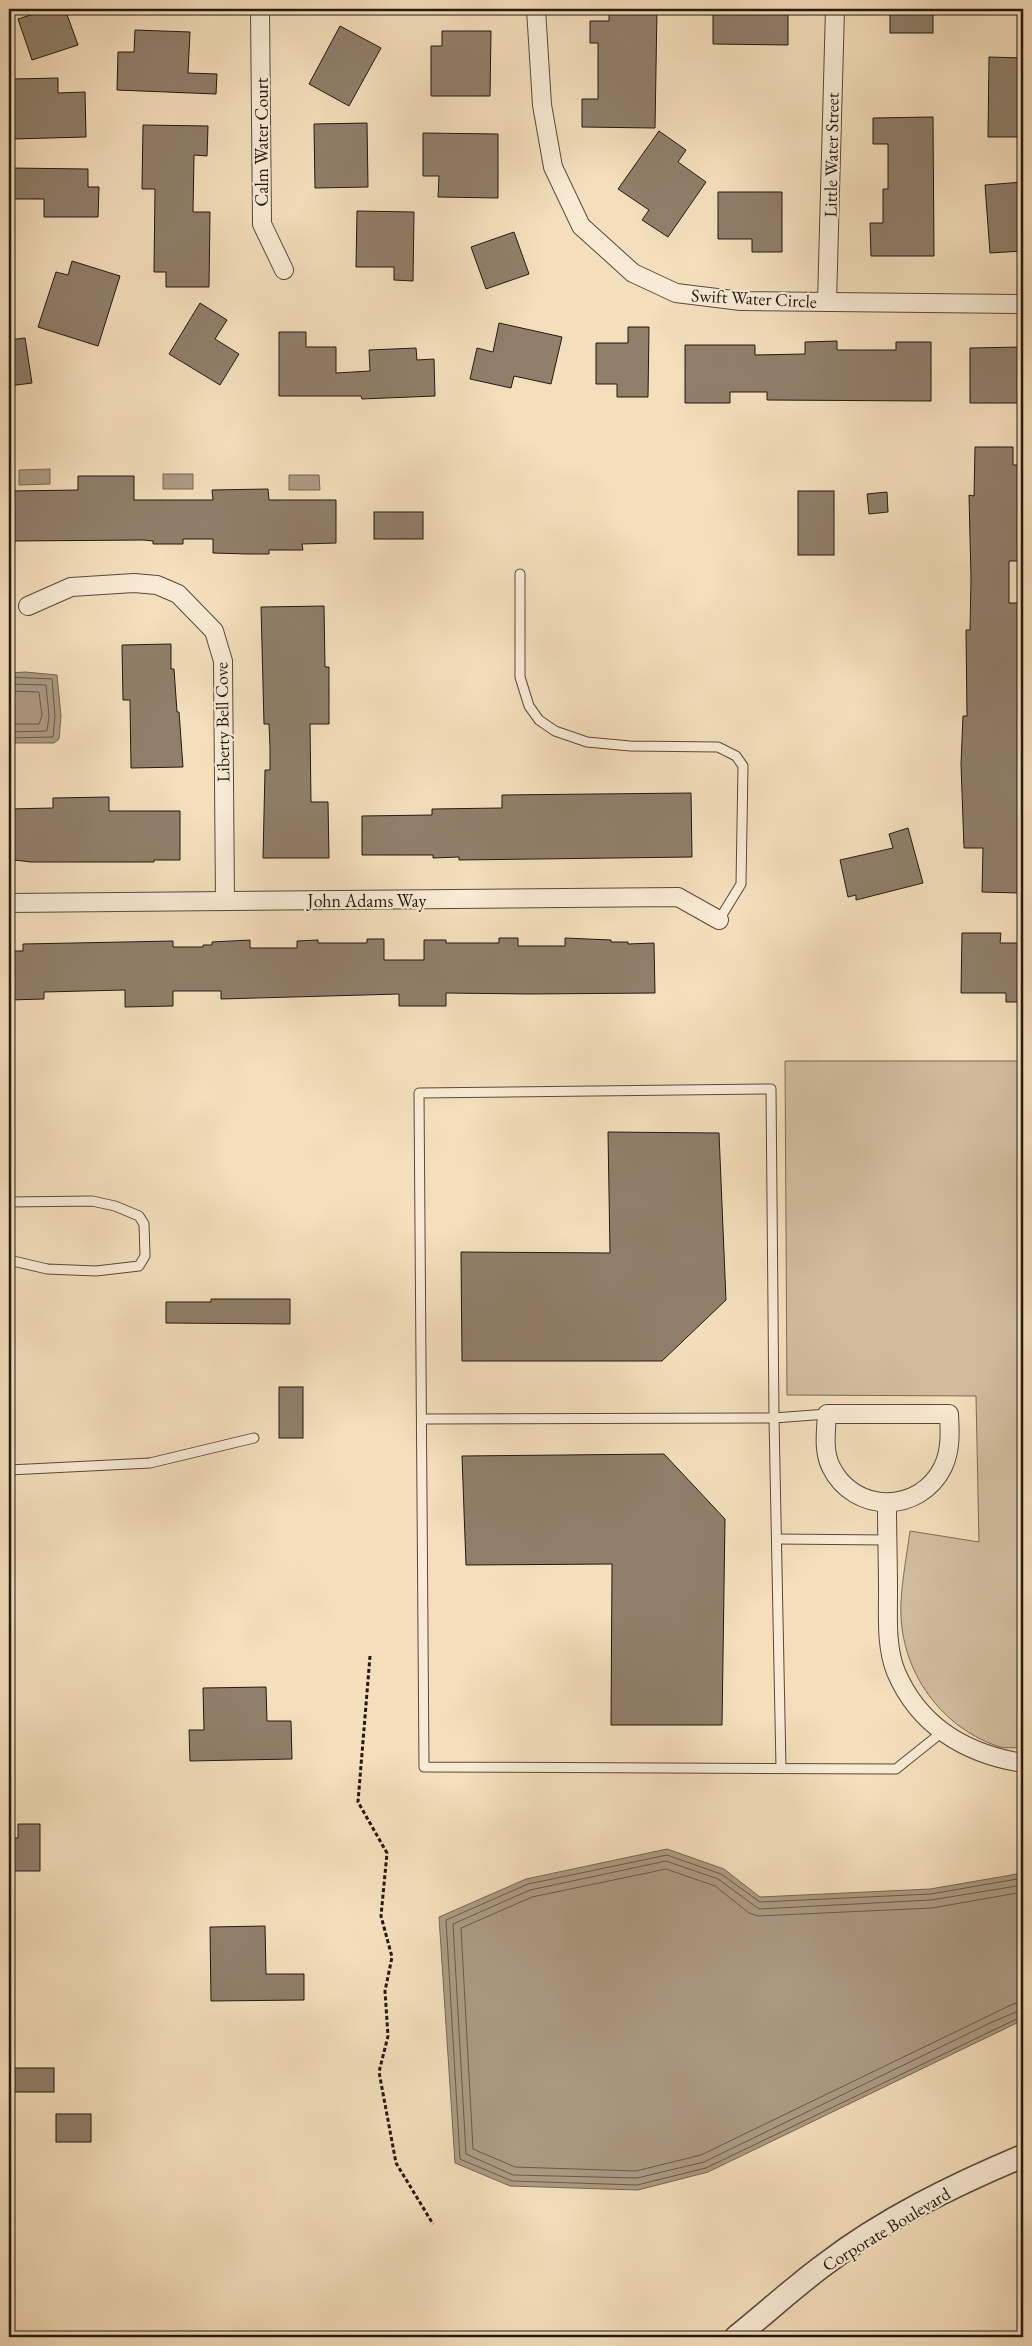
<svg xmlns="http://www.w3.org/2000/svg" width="1032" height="2346" viewBox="0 0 1032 2346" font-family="'EB Garamond',serif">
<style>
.green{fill:#d1bd9e;stroke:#7a6b58}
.water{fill:#ad9b82;stroke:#766755}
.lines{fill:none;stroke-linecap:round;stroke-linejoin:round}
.shore{stroke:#685a4a;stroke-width:1}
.building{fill:#907f6a;stroke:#241912}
.service-casing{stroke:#584a3c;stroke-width:11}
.minor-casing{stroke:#584a3c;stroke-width:20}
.tertiary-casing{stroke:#584a3c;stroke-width:25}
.path{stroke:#241912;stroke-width:3;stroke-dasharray:4 2.5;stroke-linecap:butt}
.service{stroke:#f8ead3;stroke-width:9}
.minor{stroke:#f8ead3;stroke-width:18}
.tertiary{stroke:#f8ead3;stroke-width:22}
.labels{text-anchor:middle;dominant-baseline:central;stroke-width:4.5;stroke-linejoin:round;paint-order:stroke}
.street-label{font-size:18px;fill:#241912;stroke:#f8ead3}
</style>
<rect width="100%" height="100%" fill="#f4debb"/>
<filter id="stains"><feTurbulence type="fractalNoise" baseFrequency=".004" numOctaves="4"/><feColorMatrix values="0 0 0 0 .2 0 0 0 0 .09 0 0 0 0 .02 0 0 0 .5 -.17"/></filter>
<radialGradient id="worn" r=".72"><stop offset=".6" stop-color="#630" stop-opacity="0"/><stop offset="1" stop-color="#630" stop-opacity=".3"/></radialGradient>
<path class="green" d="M785,1061H1023V1748C1015,1747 1004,1749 997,1746C937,1725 898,1666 901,1603C902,1579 907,1554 910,1531L979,1542L976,1396L787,1395Z"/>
<g class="water">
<path d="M50,469V484L19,485V470Z"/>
<rect x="163" y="474" width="30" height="15"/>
<path d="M289,475H319L320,490H289Z"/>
<path d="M25,672L57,675L61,716L59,739L54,743H9V673Z"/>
<path d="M667,1849L724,1869L760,1897L930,1889L1023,1873V2020L708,2172L638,2190L510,2186L455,2163L439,1917L526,1879Z"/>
</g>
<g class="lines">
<g class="shore">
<path d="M9,677L52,679L55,716L53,737L9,738"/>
<path d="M9,684L46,685L49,716L47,731L9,732"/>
<path d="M9,691L39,692L42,716L39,724H9"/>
<path d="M1023,1878L931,1894L760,1902L721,1874L667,1855L528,1884L446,1920L460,2159L512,2181L637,2185L706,2168L1023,2016"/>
<path d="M1023,1885L931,1900L759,1909L718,1879L666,1861L530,1890L453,1924L466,2154L513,2175L637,2178L704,2162L990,2023L1023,2009"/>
<path d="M1023,1892L932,1908L758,1916L749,1913L715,1886L666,1869L532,1897L461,1928L473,2149L515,2167L636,2171L701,2155L1013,2004L1023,2002"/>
</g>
</g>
<g class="building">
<path d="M49,9H65L78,45L32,60L18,19Z"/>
<path d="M609,9H657L655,128L582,127V99H598V43H590V21H609Z"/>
<path d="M713,9H773V14H788V45L713,44Z"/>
<rect x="890" y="9" width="43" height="24"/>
<path d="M340,26L381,48L349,106L309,84Z"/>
<path d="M135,30L190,32L188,73L217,74L216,94L117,90L118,52H134Z"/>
<path d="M442,31H491L490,96H431V46H442Z"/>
<path d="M989,57L1023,58V137H988Z"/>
<path d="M58,78V93L85,92L86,137L13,139L12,79Z"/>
<path d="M933,117L934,256H871L870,223H883V189H888V144H873V118Z"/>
<path d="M367,123L368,187L315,188L314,124Z"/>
<path d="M143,125L208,126L207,156L194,155L193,212H210L209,287H166V272H154L155,189H142Z"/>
<path d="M659,131L686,150L678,162L706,182L668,237L642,220L649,210L618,189Z"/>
<path d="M423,133L498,134V198L438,197L439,176H423Z"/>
<path d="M9,168L88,169V187H99L98,217H44V199H9Z"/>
<path d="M1023,182V251L990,253L985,185Z"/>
<path d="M718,192H782V252H752V239H718Z"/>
<path d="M357,211L414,212L413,281L394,280V267H356Z"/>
<path d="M514,232L529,274L486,289L471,247Z"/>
<path d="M72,261L120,276L98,346L38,327L56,272L68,275Z"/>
<path d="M200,303L227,320L215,339L239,354L220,385L169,354Z"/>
<path d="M499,323L562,337L551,384L514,376L511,388L470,379L477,348L493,352Z"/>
<path d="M628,327H649L648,397H617V384H596V343H628Z"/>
<path d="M279,332H306V347H336V373L370,371L369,350L416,348L417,360L434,359L435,396L362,399L361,396H279Z"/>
<path d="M25,338L32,383L9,386V340Z"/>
<path d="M837,341V350H896V342H931V401L767,400V392H730V403H685V345H755V355L805,354V342Z"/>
<path d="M1023,347V403H970V348Z"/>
<path d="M975,447H1013V465H1023V561H1009V603H1023L1021,756L1023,849H1020L1019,893L982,892L983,848H964L961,764L963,716H967L966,630H970L971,578L969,495L974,496Z"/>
<path d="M78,476H134V500H213L212,490L268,489L269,500H336V543L302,544L303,550H269V554H248L213,553V539H183V544H153V541L144,540L11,541V491L78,490Z"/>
<rect x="798" y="491" width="36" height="64"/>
<path d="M887,492L888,512L869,514L867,494Z"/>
<rect x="374" y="512" width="49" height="27"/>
<path d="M324,606L325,667H329V724H310L311,802H328L329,858H263L265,770H270V747L269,724H264L261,607Z"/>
<path d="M171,644V669H174L177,712H179L183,767L131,768L130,700H123L122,645Z"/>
<path d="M691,793L692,857L459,860V857L433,858V855H362V816L432,815V809L502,808V795Z"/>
<path d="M109,797V811H180V860H154V862H31L14,860V853H9V809L53,808V798Z"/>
<path d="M908,828L923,883L856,900V895L848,897L840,860L893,848L889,834Z"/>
<path d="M962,933H1001L1000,943H1023V1002H1006V993H961Z"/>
<path d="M499,938H518V946H565V938L611,940V942H628V944L654,943L655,993L529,994L446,993V1006H399V994L221,999V991H173V1006L125,1007V990L44,992V999L9,1000V951H23V944L173,941V947H203V945H212V942L250,940V948H297V941L318,940V943H367V939H384V960H424V940H446V943H499Z"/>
<path d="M608,1132L719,1133L726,1300L662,1361H462L461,1252L610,1253Z"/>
<path d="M211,1299H290V1324L166,1323V1302H211Z"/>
<rect x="279" y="1387" width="24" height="51"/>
<path d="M664,1454L725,1519L722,1725H611L612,1564L466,1565L462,1456Z"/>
<path d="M266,1687L267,1721H291L292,1759L190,1761L189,1730H204L203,1688Z"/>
<path d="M18,1824H40V1871H13V1838H18Z"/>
<path d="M265,1926L266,1974H304V2000L211,2001L210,1927Z"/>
<rect x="9" y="2068" width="45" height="24"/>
<rect x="56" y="2114" width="35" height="28"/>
</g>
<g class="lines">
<g class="service-casing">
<g id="service">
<path d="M520,574V677L529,706L539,720L555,731L587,742L630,746L718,747L736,756L743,766L741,884L719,920"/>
<path d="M9,1202L92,1201L115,1206L139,1216L144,1224L145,1256L139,1266L96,1271L47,1269L9,1260"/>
<path d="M827,1414L774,1418L771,1089L419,1093L424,1767L896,1769L941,1733"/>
<path d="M422,1419L774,1418L781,1768"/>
<path d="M9,1470L150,1463L254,1438"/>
<path d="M777,1539L887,1540"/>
</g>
</g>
<g class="minor-casing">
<g id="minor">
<path d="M260,9L262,224L284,270"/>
<path d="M536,9L542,105L553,167L581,226L633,273L676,293L741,301L1023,304"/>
<path d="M827,302L835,9"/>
<path d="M28,606L71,587L134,583L157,585L178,594L214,631L223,661L225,901"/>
<path d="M9,903L678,897L719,920"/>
<path d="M827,1414H949C950,1432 951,1450 943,1467C920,1514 854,1514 831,1467C823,1451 826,1432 827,1414Z"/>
<path d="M887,1504C887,1533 888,1563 888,1592C888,1618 886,1647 896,1672C919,1726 966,1754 1023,1763"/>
</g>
</g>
<g class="tertiary-casing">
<path id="tertiary" d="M736,2337C765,2314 794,2287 824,2265C884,2219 954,2185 1023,2156"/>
</g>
<path class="path" d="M370,1656L358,1802L387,1853L381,1916L392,1957L385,1991L388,2036L379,2072L396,2163L433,2224"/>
<use href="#service" class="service"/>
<use href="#minor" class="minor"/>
<use href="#tertiary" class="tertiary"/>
</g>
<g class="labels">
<g class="street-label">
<text transform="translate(261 142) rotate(-90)">Calm Water Court</text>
<text transform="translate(831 155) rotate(-89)">Little Water Street</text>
<text transform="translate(754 298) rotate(3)">Swift Water Circle</text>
<text transform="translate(222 722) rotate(-91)">Liberty Bell Cove</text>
<text x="367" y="900">John Adams Way</text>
<text transform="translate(886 2229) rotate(-31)">Corporate Boulevard</text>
</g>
</g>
<rect width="1032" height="2346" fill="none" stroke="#f4debb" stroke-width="30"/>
<rect x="10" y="10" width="1012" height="2326" fill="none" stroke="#241912" stroke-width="2.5"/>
<rect x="15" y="15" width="1002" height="2316" fill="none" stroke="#241912"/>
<rect width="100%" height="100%" filter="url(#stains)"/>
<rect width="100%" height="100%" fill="url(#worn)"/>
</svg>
